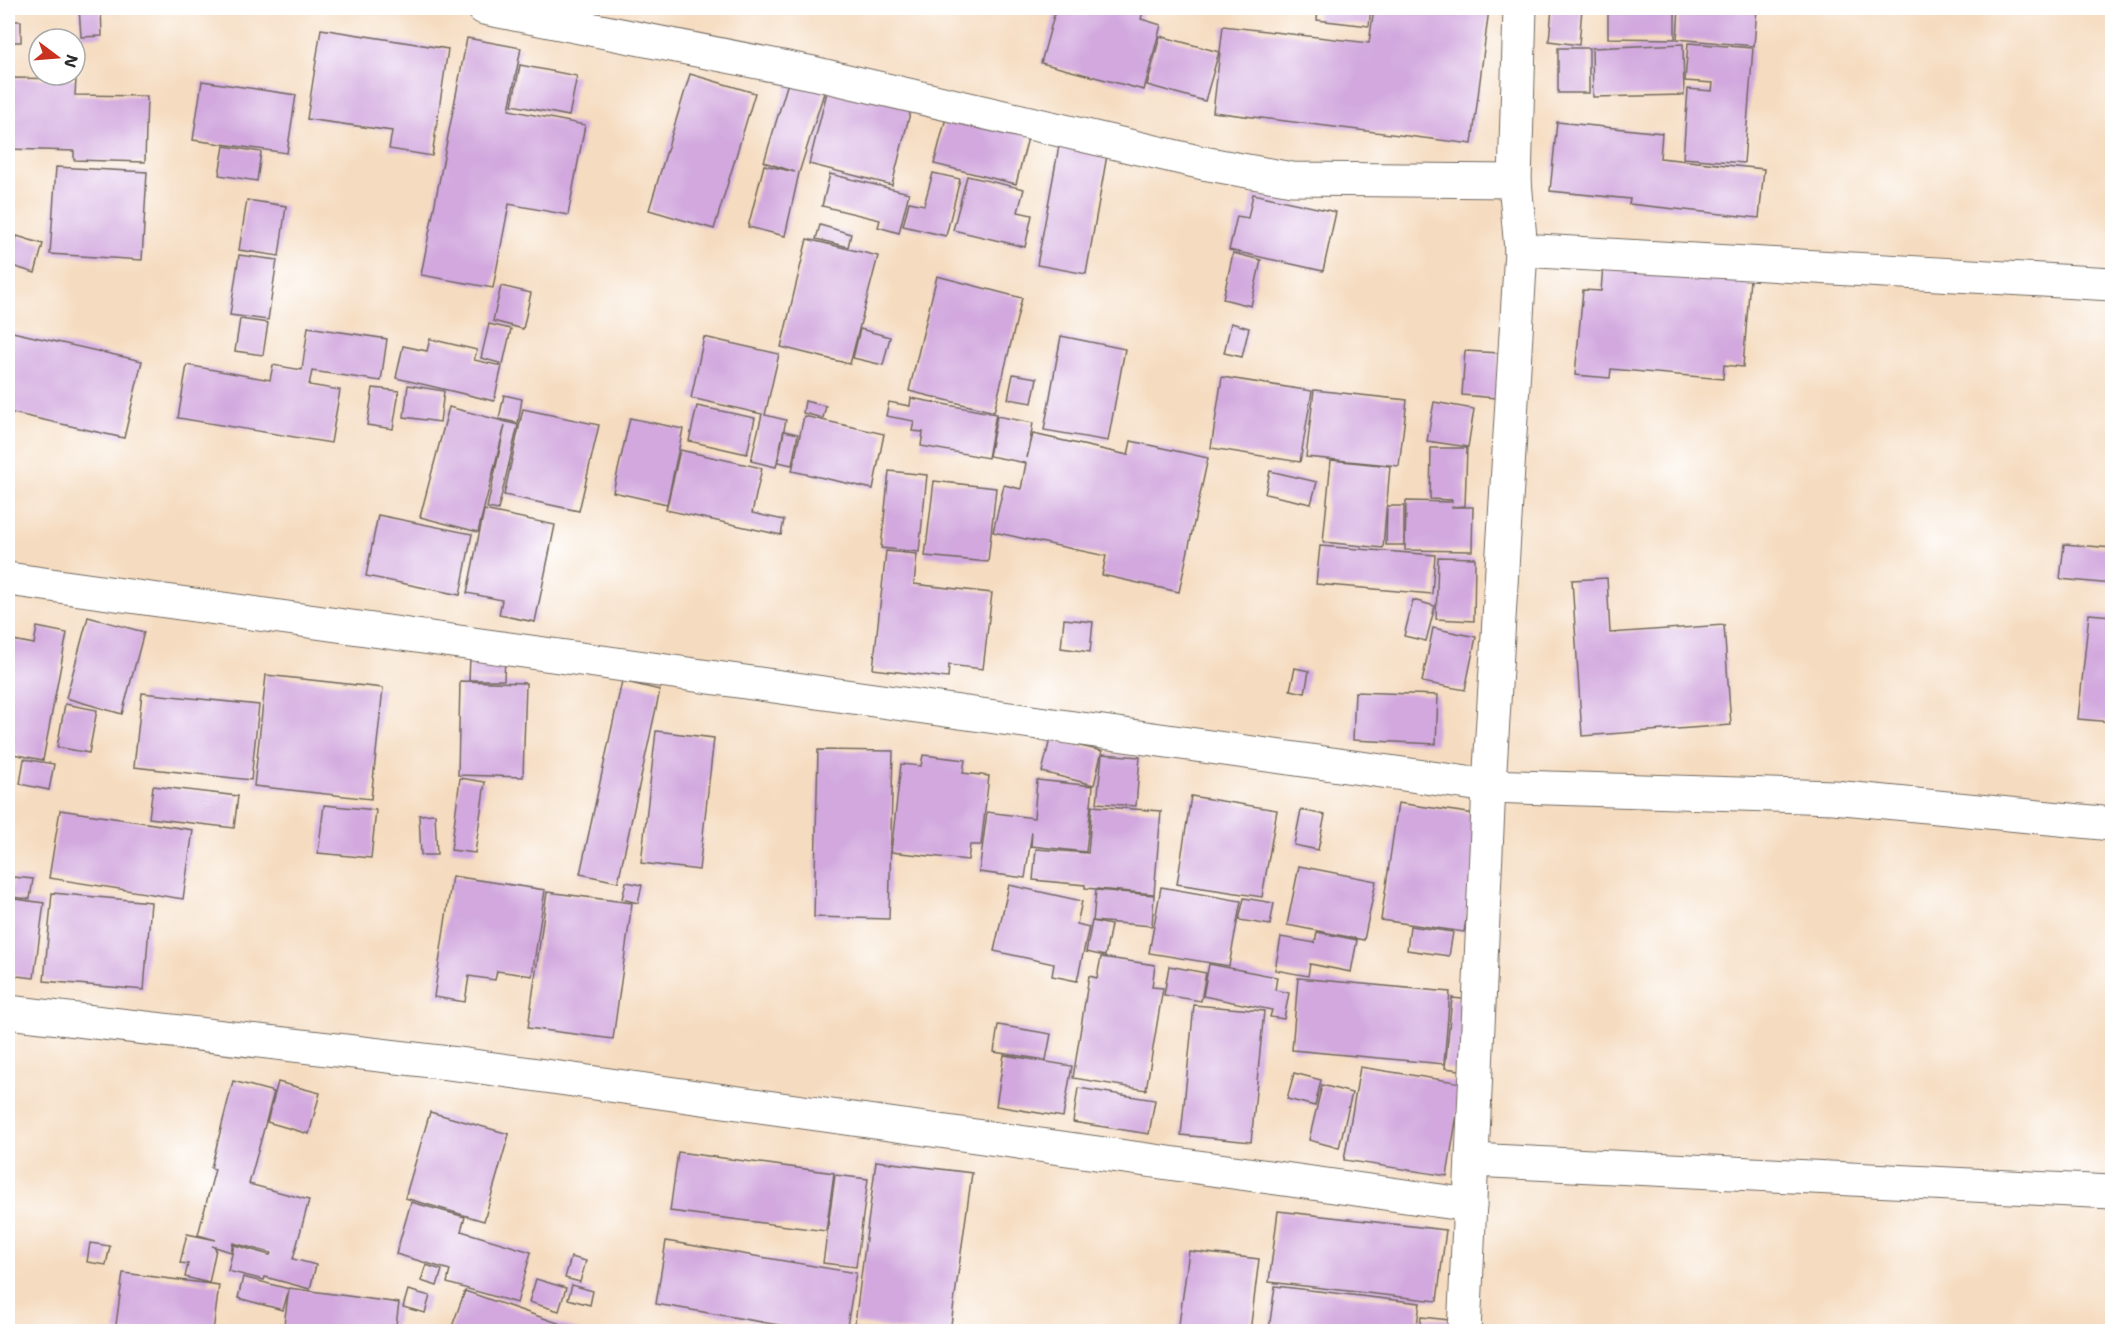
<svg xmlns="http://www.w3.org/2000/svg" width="2120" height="1339" viewBox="0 0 2120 1339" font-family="'Shantell Sans',sans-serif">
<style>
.building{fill:#d2a8de}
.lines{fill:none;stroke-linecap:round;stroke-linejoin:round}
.minor-casing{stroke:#72695f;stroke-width:35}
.minor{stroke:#fff;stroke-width:33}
</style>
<rect width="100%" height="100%" fill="#fff"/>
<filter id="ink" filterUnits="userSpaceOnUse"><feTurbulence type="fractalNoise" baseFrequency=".0167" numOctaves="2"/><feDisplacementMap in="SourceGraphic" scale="12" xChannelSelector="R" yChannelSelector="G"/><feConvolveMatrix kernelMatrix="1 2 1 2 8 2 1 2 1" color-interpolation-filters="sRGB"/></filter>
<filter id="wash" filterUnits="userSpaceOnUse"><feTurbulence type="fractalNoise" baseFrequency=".008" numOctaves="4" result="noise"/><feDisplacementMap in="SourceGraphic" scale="24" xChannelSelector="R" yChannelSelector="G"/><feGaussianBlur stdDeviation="1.35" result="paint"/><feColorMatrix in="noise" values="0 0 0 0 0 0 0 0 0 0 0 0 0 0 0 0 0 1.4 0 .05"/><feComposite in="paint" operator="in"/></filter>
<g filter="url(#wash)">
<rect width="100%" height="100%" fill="#f5dbbf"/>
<g id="blocks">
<g class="building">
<path d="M79,8H101L102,36L81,37Z"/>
<path d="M1056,8H1144L1141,19L1161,25L1144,90L1041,63Z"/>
<path d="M1318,8H1371L1369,26L1317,20Z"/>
<path d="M1374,8H1474L1489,9L1472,144L1213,112L1223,26L1369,43Z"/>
<path d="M1552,8H1582L1579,45L1549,41Z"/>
<path d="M1608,8H1675V39L1608,38Z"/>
<path d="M1679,8H1757L1754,46L1677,39Z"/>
<rect x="8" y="21" width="13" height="21"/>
<path d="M321,29L448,49L432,156L389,149L392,131L307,119Z"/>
<path d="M1160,36L1219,52L1205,101L1147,85Z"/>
<path d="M467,38L521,48L509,110L585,125L568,215L509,204L493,288L421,275Z"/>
<path d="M1688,43L1753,48L1744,163L1683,158L1688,89L1712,91L1713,83L1685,81Z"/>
<path d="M1683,44L1684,95L1593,97L1592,48Z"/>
<rect x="1558" y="48" width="31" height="45"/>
<path d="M520,65L577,76L569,116L512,105Z"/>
<path d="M792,69L828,80L799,173L785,236L748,227L764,165L795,172L764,162Z"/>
<path d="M690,74L755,93L714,229L649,210Z"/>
<path d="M8,78L76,79L75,95L147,96L145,162L74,160V151L8,149Z"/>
<path d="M202,81L296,95L287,153L193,140Z"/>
<path d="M829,84L912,105L892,185L809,164Z"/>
<path d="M949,106L1031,126L1016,184L934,164Z"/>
<path d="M1557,122L1662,133L1660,158L1764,169L1759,218L1629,204L1630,199L1550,191Z"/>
<path d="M1061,135L1109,144L1086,274L1037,265Z"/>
<path d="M224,146L261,152L257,181L219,175Z"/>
<path d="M56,167L147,172L142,260L50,254Z"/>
<path d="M933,173L960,179L946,236L903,226L909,202L924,205Z"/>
<path d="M830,174L909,193L899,233L878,227L880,220L822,206Z"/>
<path d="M967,176L1024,189L1018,212L1032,215L1025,247L953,230Z"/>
<path d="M1253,194L1336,212L1323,271L1229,250L1237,216L1248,218Z"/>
<path d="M247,200L286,206L279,256L239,250Z"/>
<path d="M820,225L851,234L848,247L816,239Z"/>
<path d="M17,236L43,244L35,273L9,265Z"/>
<path d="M807,239L878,256L850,364L781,347Z"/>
<path d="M1233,253L1261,260L1251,306L1223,299Z"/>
<path d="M239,255L277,260L268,320L230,315Z"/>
<path d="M1603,266L1750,279L1743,367L1724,365L1723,379L1611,369L1610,378L1575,375L1583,290L1601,291Z"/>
<path d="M937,276L1022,298L994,412L909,391Z"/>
<path d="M501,286L531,293L523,329L493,321Z"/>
<path d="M240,319L268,323L263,355L235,351Z"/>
<path d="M1231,323L1249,328L1242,357L1224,353Z"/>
<path d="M489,324L511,329L503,364L481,358Z"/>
<path d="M308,327L387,339L381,381L312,371L309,385L340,390L331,443L178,418L187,365L270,380L273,365L302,370Z"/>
<path d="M860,329L890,337L883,365L853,358Z"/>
<path d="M8,331L142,361L124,438L8,412Z"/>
<path d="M1061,336L1125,349L1108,441L1044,430Z"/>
<path d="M704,337L779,354L765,415L786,420L776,467L751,461L762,414L691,398Z"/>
<path d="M430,339L477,350L474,360L502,366L494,401L396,378L403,346L427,351Z"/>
<path d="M1465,351L1499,353L1496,398L1462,395Z"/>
<path d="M1013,374L1037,378L1032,403L1008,399Z"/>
<path d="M1222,377L1312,391L1300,462L1211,448Z"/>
<path d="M408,385L444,391L440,422L404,417Z"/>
<path d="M373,388L399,391L393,429L367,425Z"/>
<path d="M1314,390L1407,400L1399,466L1306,457Z"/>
<path d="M504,395L522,399L518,423L499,419Z"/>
<path d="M911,398L996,414L988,458L921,446L923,432L912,431L914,421L886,416L889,402L910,406Z"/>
<path d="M805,401L826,406L823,418L803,413Z"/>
<path d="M1434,402L1474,409L1468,447L1427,441Z"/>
<path d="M697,406L755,418L747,454L689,441Z"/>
<path d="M449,407L518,425L498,510L487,508L505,425L478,532L420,517Z"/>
<path d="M523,409L599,425L579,511L504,495Z"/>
<path d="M804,416L884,434L873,489L792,471Z"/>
<path d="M997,416L1033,423L1027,458L1033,434L1128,455L1131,441L1208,458L1179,592L1102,575L1106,556L993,532L1004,485L1021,489L1026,463L989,456Z"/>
<path d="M630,418L683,429L667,504L613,492Z"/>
<path d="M784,431L798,434L792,465L778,462Z"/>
<path d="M1431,448H1467L1465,506L1451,507H1473L1472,551L1405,550L1406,501L1452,502V500L1430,499Z"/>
<path d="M680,450L762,468L752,513L784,520L781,535L666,510Z"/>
<path d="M1331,460L1390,466L1383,548L1323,542Z"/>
<path d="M889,471L927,475L919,552L881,548Z"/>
<path d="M1270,471L1317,482L1311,504L1265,494Z"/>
<path d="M934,481L996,488L988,562L925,556Z"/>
<path d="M1387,506H1404V545H1386Z"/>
<path d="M484,510L555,525L535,622L499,615L502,600L467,593Z"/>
<path d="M378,515L472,534L460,595L366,576Z"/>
<path d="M2064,544L2112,548V584L2060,579Z"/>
<path d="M1320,546L1435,555L1432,594L1316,584Z"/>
<path d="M886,551L917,554L914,584L992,593L983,669L949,665L948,678L873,669Z"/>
<path d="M1438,557L1475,558L1474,621L1436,619Z"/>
<path d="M1607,578L1610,633L1724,625L1731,725L1582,736L1572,580Z"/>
<path d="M1413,600L1435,606L1426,641L1404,636Z"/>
<path d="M2089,614L2112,616V722L2078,719Z"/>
<path d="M88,617L144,632L122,714L66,698Z"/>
<path d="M1064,619L1093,622L1090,652L1061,648Z"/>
<path d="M37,627L67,633L43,760L8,753V639L34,644Z"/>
<path d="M1433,628L1476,637L1465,690L1422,682Z"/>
<path d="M470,657H505L504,680H469Z"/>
<path d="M1295,668L1309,671L1305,693L1290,690Z"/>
<path d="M266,675L383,688L371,799L254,786Z"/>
<path d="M460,681L526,683L523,777L458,775Z"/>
<path d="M622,681L660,690L618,882L580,874Z"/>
<path d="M1355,692L1438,695L1436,744L1353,740Z"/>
<path d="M142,693L259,705L251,780L134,767Z"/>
<path d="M65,704L97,710L89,753L57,747Z"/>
<path d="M656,731L714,738L699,870L641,863Z"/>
<path d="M1050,739L1102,751L1094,785L1042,772Z"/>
<path d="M818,750L893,751L889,919L814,917Z"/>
<path d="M1102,754L1140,757L1136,806L1097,803Z"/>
<path d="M923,755L965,760L963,773L989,776L981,845H970L968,860L891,852L901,764L921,766Z"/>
<path d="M24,759L54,764L49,790L20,784Z"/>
<path d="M460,778L485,782L475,853L451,850Z"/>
<path d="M1037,780L1093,786L1086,852L1031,846L1032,832L1025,878L979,872L987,812L1034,818Z"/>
<path d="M153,786L238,796L234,828L149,818Z"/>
<path d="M1191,796L1277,810L1262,897L1177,884Z"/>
<path d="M1398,803L1482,815L1464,932L1381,920Z"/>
<path d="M324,805L376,810L371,858L318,853Z"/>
<path d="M1092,806L1161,811L1154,894L1085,888V885L1033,880L1036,849L1088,853Z"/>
<path d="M60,810L193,830L183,899L49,878Z"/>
<path d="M1301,810L1325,815L1318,850L1294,845Z"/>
<path d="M435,814L437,855H421L419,815Z"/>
<path d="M1299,866L1376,881L1364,940L1287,925Z"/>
<path d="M452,876L545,890L532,976L497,971L495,980L469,976L465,1002L434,997Z"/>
<path d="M13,877L33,879L30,899L10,897Z"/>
<path d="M626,882L642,885L638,903L622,899Z"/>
<path d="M1009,885L1082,901L1077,924L1089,927L1077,981L1052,976L1054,964L994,951Z"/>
<path d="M1161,887L1241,901L1229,966L1149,953Z"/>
<path d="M1096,890L1154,895L1152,926L1093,921Z"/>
<path d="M547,892L632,903L613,1039L528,1028Z"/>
<path d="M52,893L151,902L144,990L44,981Z"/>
<path d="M8,898L44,903L34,978L8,975Z"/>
<path d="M1244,898L1274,903L1270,925L1239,920Z"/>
<path d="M1092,921L1111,925L1105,956L1086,952Z"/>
<path d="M1410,926L1453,932L1449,956L1407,950Z"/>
<path d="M1317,932L1357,940L1351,972L1310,964L1308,976L1275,970L1281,937L1315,943Z"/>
<path d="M1101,957L1155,965L1152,987L1163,988L1146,1090L1073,1078L1089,976L1097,978Z"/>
<path d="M1209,964L1277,977L1275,990L1289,993L1284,1019L1270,1017L1272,1010L1203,996Z"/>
<path d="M1169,966L1206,973L1201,1001L1164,995Z"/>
<path d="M1298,978L1450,992L1444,1064L1292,1050Z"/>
<path d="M1452,998L1482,1001L1475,1072L1445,1068Z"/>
<path d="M1194,1005L1264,1011L1251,1142L1181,1135Z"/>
<path d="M998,1025L1051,1034L1046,1060L994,1052Z"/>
<path d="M1004,1055L1072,1066L1063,1117L996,1106Z"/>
<path d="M1360,1067L1462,1083L1447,1176L1344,1160Z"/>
<path d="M1294,1073L1321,1080L1315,1106L1287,1099Z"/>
<path d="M233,1081L274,1092L249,1184L309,1200L293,1259L316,1265L310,1289L265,1277L264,1280L228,1271L234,1245L270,1255L271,1253L233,1243L231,1252L212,1246L216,1249L209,1283L185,1277L188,1264L180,1263L187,1234L216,1240L198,1235L215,1169L211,1168Z"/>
<path d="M278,1082L320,1093L309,1134L267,1122Z"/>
<path d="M1322,1085L1352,1093L1339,1148L1309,1140Z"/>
<path d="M1078,1088L1155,1100L1149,1134L1073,1122Z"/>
<path d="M430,1112L509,1134L484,1221L405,1198Z"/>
<path d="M678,1152L834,1173L826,1231L670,1211Z"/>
<path d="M876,1161L972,1173L950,1332H921L855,1323Z"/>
<path d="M835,1175L868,1179L856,1267L823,1263Z"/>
<path d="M411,1202L465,1217L461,1231L531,1252L517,1303L447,1283L450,1270L396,1254Z"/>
<path d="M1278,1211L1446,1230L1437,1301L1269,1282Z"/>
<path d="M666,1241L856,1273L846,1332H820L656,1304Z"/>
<path d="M90,1243L110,1246L106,1265L87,1262Z"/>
<path d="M1189,1251L1259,1259L1250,1332H1178Z"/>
<path d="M571,1257L586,1261L580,1282L565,1278Z"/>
<path d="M426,1265L442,1270L437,1286L421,1281Z"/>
<path d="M123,1273L219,1285L213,1332H115Z"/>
<path d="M243,1277L289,1289L283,1310L238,1298Z"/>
<path d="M536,1279L566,1288L559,1311L529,1302Z"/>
<path d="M572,1285L593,1291L590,1305L568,1299Z"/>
<path d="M1275,1286L1420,1303L1416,1332H1287L1269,1329Z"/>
<path d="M289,1288L399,1303L395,1332H283Z"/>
<path d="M408,1290L430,1296L425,1313L403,1307Z"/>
<path d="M465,1291L581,1331V1332H450Z"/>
<path d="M1421,1317L1459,1321L1458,1332H1419Z"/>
</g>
</g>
</g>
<g filter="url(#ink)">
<use href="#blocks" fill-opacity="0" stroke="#72695f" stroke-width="1.5"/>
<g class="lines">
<g class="minor-casing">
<g id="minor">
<path d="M484,8L813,73L1203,163L1292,179L1515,181"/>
<path d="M1521,250L2112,284"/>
<path d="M8,579L1489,786L1834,797L2112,824"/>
<path d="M8,1012L466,1065L1470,1205"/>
<path d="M1472,1160L2112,1192"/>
<path d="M1464,1332L1489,786L1521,250L1515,181L1520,8"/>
</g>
</g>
<use href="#minor" class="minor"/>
</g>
</g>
<rect width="2120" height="1339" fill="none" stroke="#fff" stroke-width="30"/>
<g transform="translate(57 57) rotate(106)"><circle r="28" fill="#ffffff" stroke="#aaaaaa" stroke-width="1.5"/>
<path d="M0-4.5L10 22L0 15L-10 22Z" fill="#c8321e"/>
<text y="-9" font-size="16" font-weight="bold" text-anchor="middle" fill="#2b2b2b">N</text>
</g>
</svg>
